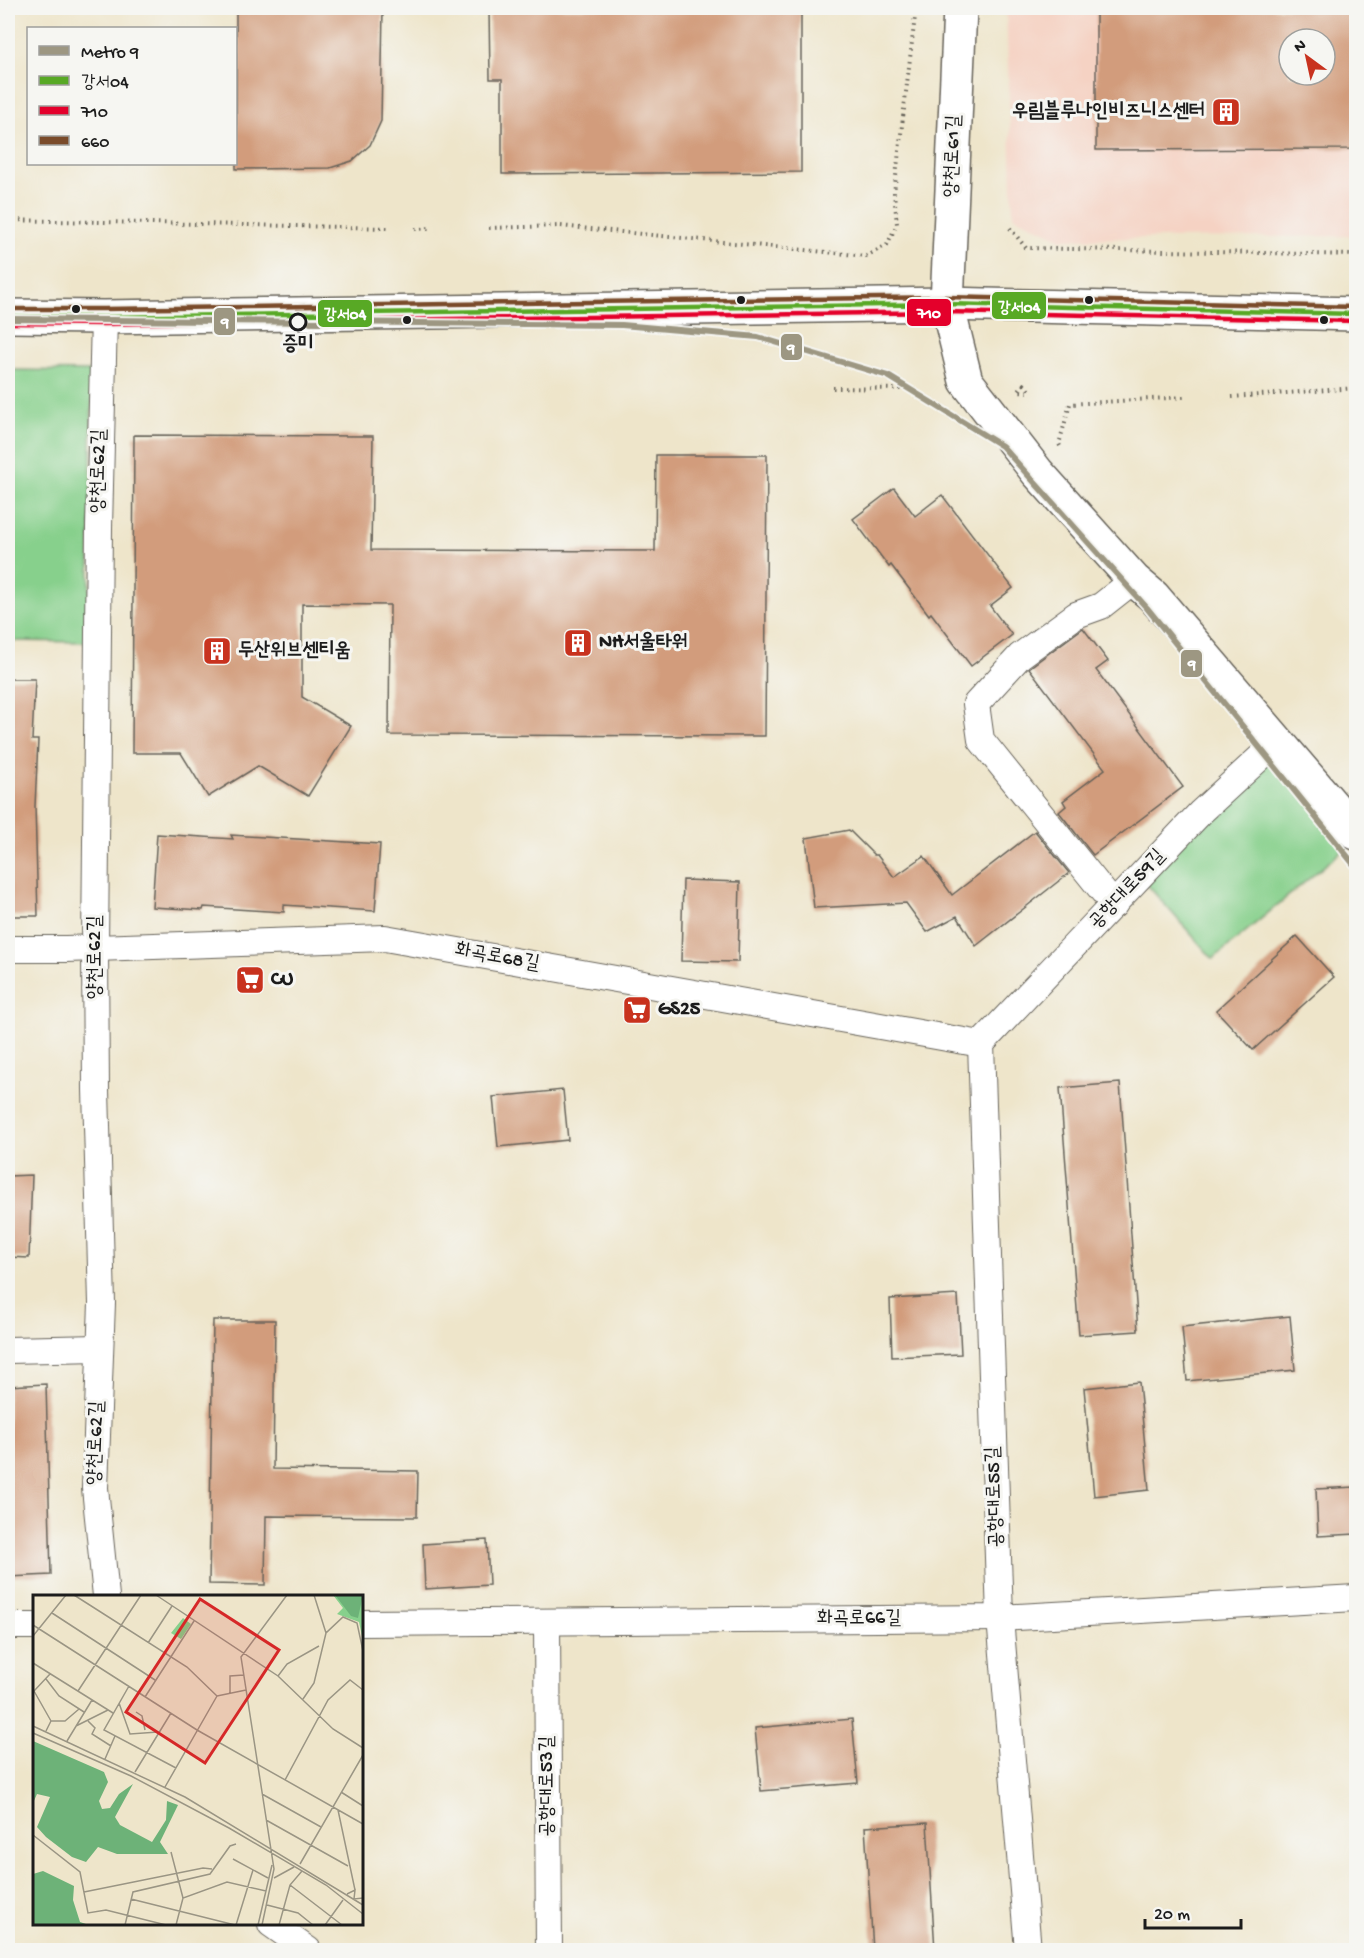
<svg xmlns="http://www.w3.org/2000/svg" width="1364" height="1958" viewBox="0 0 1364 1958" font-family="'Gochi Hand','Poor Story',sans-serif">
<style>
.built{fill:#f5d2c3;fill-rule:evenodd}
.green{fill:#87d08c;stroke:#527654;stroke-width:1.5}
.building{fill:#d29c7c;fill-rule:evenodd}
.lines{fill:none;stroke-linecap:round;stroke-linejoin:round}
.minor-casing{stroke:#666259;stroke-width:28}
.secondary-casing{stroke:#666259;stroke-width:36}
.path{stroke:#666259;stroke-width:4;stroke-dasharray:1.5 4.5;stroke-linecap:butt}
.minor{stroke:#fff;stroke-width:26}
.secondary{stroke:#fff;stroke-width:33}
.bus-1-casing{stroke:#f6f6f2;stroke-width:9}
.bus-2-casing{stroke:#f6f6f2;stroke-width:9}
.bus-3-casing{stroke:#f6f6f2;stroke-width:9}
.bus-1{stroke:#58a925;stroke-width:4.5}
.bus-2{stroke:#e4002b;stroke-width:4.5}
.bus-3{stroke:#7a4b2a;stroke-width:4.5}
.metro-1-casing{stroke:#f6f6f2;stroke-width:10}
.metro-1{stroke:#9d9782;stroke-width:6}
.bus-dot{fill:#1c1c1c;stroke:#f6f6f2;stroke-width:2}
.stop-dot{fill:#f6f6f2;stroke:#1c1c1c;stroke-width:3}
.labels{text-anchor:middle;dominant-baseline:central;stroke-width:6;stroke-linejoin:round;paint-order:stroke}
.poi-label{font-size:20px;font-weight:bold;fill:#1c1c1c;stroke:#f6f6f2;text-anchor:start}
.street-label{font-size:20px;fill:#1c1c1c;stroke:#f6f6f2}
.stop-label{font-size:20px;font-weight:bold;fill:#1c1c1c;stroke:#f6f6f2}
.inset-road{fill:none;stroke:#9a9584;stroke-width:1.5}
.view{fill:#d62828;fill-opacity:0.15;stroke:#d62828;stroke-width:3}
.inset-edge{fill:none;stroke:#1c1c1c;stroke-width:3}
.line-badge{stroke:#f6f6f2;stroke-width:2}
.badge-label{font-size:16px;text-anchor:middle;font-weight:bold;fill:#fff}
</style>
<rect width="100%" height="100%" fill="#f6f6f2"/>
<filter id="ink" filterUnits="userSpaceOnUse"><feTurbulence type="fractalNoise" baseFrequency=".0167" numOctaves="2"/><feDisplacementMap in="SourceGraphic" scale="12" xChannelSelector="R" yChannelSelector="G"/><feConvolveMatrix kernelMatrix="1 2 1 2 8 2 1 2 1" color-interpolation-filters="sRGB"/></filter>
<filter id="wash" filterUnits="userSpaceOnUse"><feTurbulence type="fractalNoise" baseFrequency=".008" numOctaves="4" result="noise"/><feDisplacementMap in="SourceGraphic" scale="24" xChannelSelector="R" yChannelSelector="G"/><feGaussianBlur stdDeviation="1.35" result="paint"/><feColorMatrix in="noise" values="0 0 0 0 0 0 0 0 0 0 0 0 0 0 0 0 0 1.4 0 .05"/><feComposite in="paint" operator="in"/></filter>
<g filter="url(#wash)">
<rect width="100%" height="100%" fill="#eee5ca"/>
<path class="built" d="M1006,8H1356V236L1061,239L1013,216ZM1289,39H1325V75H1289Z"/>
<g class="green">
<path d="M8,370L92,371L89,642L8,641Z"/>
<path d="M1275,749L1354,841L1213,959L1143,880Z"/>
</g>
<g id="blocks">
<g class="building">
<path d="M236,8H383L381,121L370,145L352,161L330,168L236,169Z"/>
<path d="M489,8H801V172L502,174V79H490Z"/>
<path d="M1096,8H1356V149L1096,150ZM1289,39H1325V75H1289Z"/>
<path d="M134,435L373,436L371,550L655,551L656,455H767L765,736L389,735L390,605L302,604V697L351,726L308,796L258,766L208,797L181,753H132Z"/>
<path d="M894,488L915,516L942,495L1013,588L990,606L1012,635L971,666L931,613L929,615L891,565L889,567L853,519Z"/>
<path d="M1083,628L1108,661L1096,670L1183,787L1093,855L1059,812L1066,806L1063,801L1105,769L1029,668Z"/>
<path d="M8,679H35L32,740H38L35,806L38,916H8Z"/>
<path d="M849,830L874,855H877L894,877L924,856L952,895L1035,831L1069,873L976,946L957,916L927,932L906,903L814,908L806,838Z"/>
<path d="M157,834L233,839L231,835L380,844L375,911L284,905V912L204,907L203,910L152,907Z"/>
<path d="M683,880L740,882L738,962L681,961Z"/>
<path d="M1297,936L1334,977L1253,1050L1216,1010Z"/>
<path d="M1120,1083L1138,1331L1079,1335L1060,1088Z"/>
<path d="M563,1090L568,1140L498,1147L493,1097Z"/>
<path d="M32,1175L29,1258L8,1257V1176Z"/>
<path d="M958,1295L961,1354L892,1357L890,1299Z"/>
<path d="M1290,1316L1295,1370L1187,1381L1182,1327Z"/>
<path d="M213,1320H275L273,1469L418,1471L417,1517L266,1516L265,1585L209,1584Z"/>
<path d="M1139,1382L1149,1490L1094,1496L1084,1388Z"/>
<path d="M46,1384L51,1575L8,1577V1386Z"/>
<path d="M1356,1487V1534L1318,1536L1316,1489Z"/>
<path d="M487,1540L489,1585L425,1589L423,1544Z"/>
<path d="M852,1719L858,1783L761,1791L755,1728Z"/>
<path d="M927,1823L935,1950H873L865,1827Z"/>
</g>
</g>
</g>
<g filter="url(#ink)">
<use href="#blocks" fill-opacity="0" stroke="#666259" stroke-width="1.5"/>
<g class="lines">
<g class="minor-casing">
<g id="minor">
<path d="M104,317L99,528L95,948L96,1090L102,1303L95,1488L106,1596"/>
<path d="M1114,905L981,740L976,704L1020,656L1076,615L1101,606L1134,580"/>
<path d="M8,949H66L385,938L981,1044"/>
<path d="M981,1044L1000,1618L1028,1950"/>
<path d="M981,1044L1201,812L1278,741"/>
<path d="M8,1350L100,1348"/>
<path d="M547,1622L549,1950"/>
<path d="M362,1623L1000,1618L1356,1598"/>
<path d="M8,1626H34"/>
<path d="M271,1924L308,1950"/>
</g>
</g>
<g class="secondary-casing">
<g id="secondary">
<path d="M960,8L947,304L966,381L1037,472L1134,580L1153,596L1356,833"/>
<path d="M8,316L104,317L947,304L1356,314"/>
</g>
</g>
<g class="path">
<path d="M8,220L390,228"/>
<path d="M489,228L560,226L866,256L887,245L897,224L894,193L916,8"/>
<path d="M1010,228L1026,248L1356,255"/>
<path d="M415,229L432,228"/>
<path d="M1024,384L1030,392L1018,391Z"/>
<path d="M833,388L901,389"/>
<path d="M1232,397L1356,388"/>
<path d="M1060,446L1059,444L1070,404L1184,397"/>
</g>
<use href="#minor" class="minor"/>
<use href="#secondary" class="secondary"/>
<g class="bus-1-casing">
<path id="bus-1" d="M8,316L104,317L947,304L1356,314"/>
</g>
<g class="bus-2-casing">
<path id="bus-2" d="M8,323L104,324L947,312L1356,321"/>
</g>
<g class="bus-3-casing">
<path id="bus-3" d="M8,309H104L947,297L1356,307"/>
</g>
<use href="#bus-1" class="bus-1"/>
<use href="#bus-2" class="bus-2"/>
<use href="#bus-3" class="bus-3"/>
<g class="metro-1-casing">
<path id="metro-1" d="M8,319L622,325L758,337L888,376L1002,446L1147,608L1356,867"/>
</g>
<use href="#metro-1" class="metro-1"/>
</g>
</g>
<defs>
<g id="building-square" transform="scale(1.5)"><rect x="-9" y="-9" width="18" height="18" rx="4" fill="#c8321e" stroke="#f6f6f2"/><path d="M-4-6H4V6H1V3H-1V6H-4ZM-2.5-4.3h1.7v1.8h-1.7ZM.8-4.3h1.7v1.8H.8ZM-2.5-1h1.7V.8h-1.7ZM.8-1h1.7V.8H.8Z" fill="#fff"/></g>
<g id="supermarket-square" transform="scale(1.5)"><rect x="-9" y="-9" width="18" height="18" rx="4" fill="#c8321e" stroke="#f6f6f2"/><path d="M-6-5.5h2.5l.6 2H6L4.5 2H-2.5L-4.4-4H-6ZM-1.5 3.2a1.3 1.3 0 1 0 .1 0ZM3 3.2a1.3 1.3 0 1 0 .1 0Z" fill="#fff"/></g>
</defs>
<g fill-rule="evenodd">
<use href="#building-square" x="1226" y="112"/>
<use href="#building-square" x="578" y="643"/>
<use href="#building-square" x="217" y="651"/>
<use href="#supermarket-square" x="250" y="980"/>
<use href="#supermarket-square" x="637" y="1010"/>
</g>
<g class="bus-dot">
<circle cx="741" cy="300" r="5"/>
<circle cx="1089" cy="300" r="5"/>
<circle cx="76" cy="309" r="5"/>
<circle cx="407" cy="320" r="5"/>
<circle cx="1324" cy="320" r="5"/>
</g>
<circle class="stop-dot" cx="298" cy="322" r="8"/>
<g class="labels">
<g class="poi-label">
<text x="1205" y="112" text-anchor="end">우림블루나인비즈니스센터</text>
<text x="599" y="643">NH서울타워</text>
<text x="238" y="651">두산위브센티움</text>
<text x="271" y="980">CU</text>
<text x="658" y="1010">GS25</text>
</g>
<g class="street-label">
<text transform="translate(954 156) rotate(-88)">양천로61길</text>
<text transform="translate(100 471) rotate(-89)">양천로62길</text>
<text transform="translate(1128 890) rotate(-47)">공항대로59길</text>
<text transform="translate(96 957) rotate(-90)">양천로62길</text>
<text transform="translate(497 958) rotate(10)">화곡로68길</text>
<text transform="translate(97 1443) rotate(-88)">양천로62길</text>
<text transform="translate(996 1497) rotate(-92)">공항대로55길</text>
<text x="859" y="1619">화곡로66길</text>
<text transform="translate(548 1786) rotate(-90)">공항대로53길</text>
</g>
<g class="stop-label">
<text x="298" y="345">증미</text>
</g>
</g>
<g transform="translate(33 1595)">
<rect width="330" height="330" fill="#eee5ca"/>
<path d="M300,0H330L329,41L326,27L304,19L310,13ZM150,23L158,29L148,44L138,38Z" fill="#87d08c"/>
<path d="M302,0H330L325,23L318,21ZM0,146L71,177L75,187L66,206L69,214L77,213L86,199L100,189L82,222L87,230L119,247L133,225L134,206L145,210L127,247L135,259H84L65,252L53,267L39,262L13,242L4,232L17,202L4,199L0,208ZM10,276L41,291L40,305L47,327L56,330H0V279Z" fill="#6db278"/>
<path class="inset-road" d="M41,0L154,72L184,101M123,0L245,81L300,134L330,153M281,0L293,38M19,18L122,85M0,30L164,135L330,229M0,41L33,0M115,48L139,11M0,68L80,118M245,81L254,69L286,51M13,84L26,101L51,117M96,91L71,135L143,173M1,96L18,126M1,96L17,79M45,96L108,0M197,98V81L211,80M184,101L213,95M112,102L161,26M270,104L281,88L293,38L310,22L324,28L330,56M86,108L97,139L125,137M103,117L109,121L112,135M55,126L62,133L59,139L78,151M0,131L152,202L330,310M43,131L75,115M13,136L18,126H32L46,114M0,138L98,181L196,233L293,290L330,319M34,146L59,105M72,164L82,141M102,177L138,118M252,185L295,105L317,85L330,95M132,192L184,101M308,197L330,211M229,199L288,232M305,215L322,295M233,225L315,271M0,240L47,277L55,318L73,315L133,330M138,257L150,303M200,264L235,283M267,269L330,160M241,283L261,272M257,290L309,330M51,297L170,273L179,274M314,299L322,295L321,304L330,303M98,304L202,330M234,310L265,318L280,330M92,330L100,297L177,279L197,251L203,249M143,330L150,303L194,287L233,296M203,330L220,275M225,330L239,270M229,330L241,274L208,62L254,0M246,330L257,290L269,276M292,330L310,305"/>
<path class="view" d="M167,4L246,55L172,168L93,117Z"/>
<rect width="330" height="330" class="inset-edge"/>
</g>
<g class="line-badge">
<rect x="991" y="291" width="56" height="29" rx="6" fill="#58a925"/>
<rect x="906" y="298" width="46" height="29" rx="6" fill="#e4002b"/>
<rect x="317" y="299" width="56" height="29" rx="6" fill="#58a925"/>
<rect x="213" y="307" width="23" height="29" rx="6" fill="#9d9782"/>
<rect x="780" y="333" width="23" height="28" rx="6" fill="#9d9782"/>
<rect x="1180" y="649" width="23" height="29" rx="6" fill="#9d9782"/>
</g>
<g class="badge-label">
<text x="1019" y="312">강서04</text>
<text x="929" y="318">710</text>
<text x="345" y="319">강서04</text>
<text x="225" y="327">9</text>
<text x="791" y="353">9</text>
<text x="1192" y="669">9</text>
</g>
<rect width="1364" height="1958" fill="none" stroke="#f6f6f2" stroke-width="30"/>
<rect x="27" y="27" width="210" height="138" fill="#f6f6f2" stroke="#9f9f9c" stroke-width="1.5"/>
<rect x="39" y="46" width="30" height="9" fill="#9d9782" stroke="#9f9f9c" stroke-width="1.5"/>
<text x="81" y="57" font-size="18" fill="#1c1c1c">Metro 9</text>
<rect x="39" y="76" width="30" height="9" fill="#58a925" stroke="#9f9f9c" stroke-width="1.5"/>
<text x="81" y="87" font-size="18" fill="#1c1c1c">강서04</text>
<rect x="39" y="106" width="30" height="9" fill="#e4002b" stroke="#9f9f9c" stroke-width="1.5"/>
<text x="81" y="117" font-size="18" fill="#1c1c1c">710</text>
<rect x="39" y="136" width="30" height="9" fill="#7a4b2a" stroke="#9f9f9c" stroke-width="1.5"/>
<text x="81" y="147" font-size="18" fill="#1c1c1c">660</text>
<g transform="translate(1307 57) rotate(327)"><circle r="28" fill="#f6f6f2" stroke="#9f9f9c" stroke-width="1.5"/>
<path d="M0-4.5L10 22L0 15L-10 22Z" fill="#c8321e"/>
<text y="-9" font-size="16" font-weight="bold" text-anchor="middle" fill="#1c1c1c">N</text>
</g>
<path d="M1145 1919v9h96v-9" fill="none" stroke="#1c1c1c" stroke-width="3"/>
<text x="1154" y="1919" font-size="18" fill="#1c1c1c" stroke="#f6f6f2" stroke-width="4.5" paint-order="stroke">20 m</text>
</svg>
